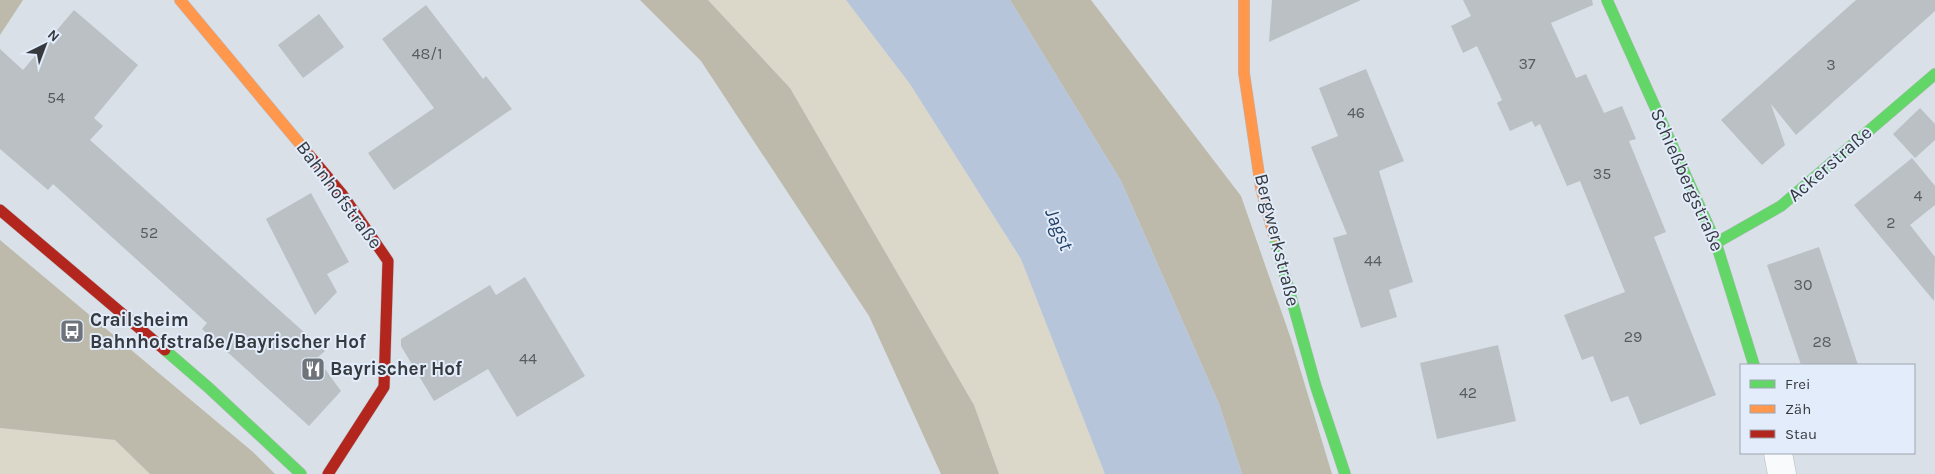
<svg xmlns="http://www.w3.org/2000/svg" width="1935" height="474" viewBox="0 0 1935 474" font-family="Karla,sans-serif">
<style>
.green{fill:#dbd7c9}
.forest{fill:#bdbaac}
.water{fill:#b6c5da}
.building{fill:#bbc0c5}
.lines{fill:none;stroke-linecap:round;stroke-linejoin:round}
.street-casing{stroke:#b7bbc0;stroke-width:29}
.fast-casing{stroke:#b7bbc0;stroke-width:12}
.slow-casing{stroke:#b7bbc0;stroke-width:12}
.jam-casing{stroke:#b7bbc0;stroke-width:12}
.street{stroke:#f9fafb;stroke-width:28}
.fast{stroke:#63d668;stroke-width:11}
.slow{stroke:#ff974d;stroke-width:11}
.jam{stroke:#b3261e;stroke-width:11}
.labels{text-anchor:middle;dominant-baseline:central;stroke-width:4;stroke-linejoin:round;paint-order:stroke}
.number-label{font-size:16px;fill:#575c60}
.street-label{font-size:19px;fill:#363a3f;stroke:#e2ecfa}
.poi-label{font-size:19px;font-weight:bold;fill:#363a3f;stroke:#e2ecfa;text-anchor:start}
.water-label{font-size:20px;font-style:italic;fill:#223f65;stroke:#e2ecfa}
</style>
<rect width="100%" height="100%" fill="#dae0e7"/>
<g class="green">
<path d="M708,0H846L910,84L1021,259L1105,474H999L974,405L790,88Z"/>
<path d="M0,428L115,440L150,474H0Z"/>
</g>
<g class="forest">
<path d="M0,0H23L0,35Z"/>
<path d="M640,0H708L790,88L974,405L999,474H941L869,316L701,61Z"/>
<path d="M1010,0H1091L1241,196L1291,339L1332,474H1242L1219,404L1121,181Z"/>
<path d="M0,240L253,452L275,474H150L115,440L0,428Z"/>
</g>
<path class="water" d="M846,0H1010L1121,181L1219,404L1242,474H1105L1021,259L910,84Z"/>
<g class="building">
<path d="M1272,0H1361L1269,42Z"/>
<path d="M1463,0H1592L1593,5L1551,23L1576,78L1586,74L1604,113L1622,106L1636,139L1629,141L1666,232L1654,237L1716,395L1640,425L1628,396L1611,402L1593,356L1582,360L1564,315L1625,292L1580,181L1567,186L1540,124L1535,127L1532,121L1510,131L1497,103L1502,100L1477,46L1463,53L1451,26L1471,16Z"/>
<path d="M1856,0H1935V11L1796,135L1771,104L1785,145L1762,165L1721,120Z"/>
<path d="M426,5L483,79L486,76L512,109L394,190L368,153L434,108L382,39Z"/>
<path d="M74,10L138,65L94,118L103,126L90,140L325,351L317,358L341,391L309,426L202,329L207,323L53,184L48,190L0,149V49L23,70Z"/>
<path d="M319,14L344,47L303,78L278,45Z"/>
<path d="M1366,69L1404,161L1379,171L1413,282L1389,290L1397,317L1361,328L1333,238L1347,234L1311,147L1338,136L1319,88Z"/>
<path d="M1920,108L1935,124V140L1915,158L1893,134Z"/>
<path d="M1912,158L1935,186V205L1910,225L1935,257L1934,301L1854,205Z"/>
<path d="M311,193L349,262L327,274L337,292L315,315L266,219Z"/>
<path d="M1819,247L1838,304L1858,365H1801L1767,265Z"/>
<path d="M525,277L585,376L517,417L488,369L434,401L401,346V339L490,285L496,295Z"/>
<path d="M1498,345L1516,421L1437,439L1420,363Z"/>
</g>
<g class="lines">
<g class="street-casing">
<path id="street" d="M1778,453L1782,474"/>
</g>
<g class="fast-casing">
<g id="fast">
<path d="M1607,0L1716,243L1754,365"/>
<path d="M1274,236L1316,387L1345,474"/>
<path d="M1716,243L1781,206L1935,74"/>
<path d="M165,350L209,388L301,474"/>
</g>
</g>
<g class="slow-casing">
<g id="slow">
<path d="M180,0L310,156"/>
<path d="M1244,0V73L1261,188L1274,236"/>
</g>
</g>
<g class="jam-casing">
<g id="jam">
<path d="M310,156L342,194L388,261L384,387L328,474"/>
<path d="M0,210L165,350"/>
</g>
</g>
<use href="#street" class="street"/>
<use href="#fast" class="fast"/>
<use href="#slow" class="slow"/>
<use href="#jam" class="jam"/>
</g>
<defs>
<g id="bus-square" transform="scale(1.25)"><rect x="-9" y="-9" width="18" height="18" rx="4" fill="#6f747a" stroke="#e2ecfa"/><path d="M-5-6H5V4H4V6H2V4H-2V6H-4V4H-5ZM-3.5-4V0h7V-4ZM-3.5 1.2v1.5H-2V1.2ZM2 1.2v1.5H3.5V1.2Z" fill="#fff"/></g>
<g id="restaurant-square" transform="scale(1.25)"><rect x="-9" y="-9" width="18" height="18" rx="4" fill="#6f747a" stroke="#e2ecfa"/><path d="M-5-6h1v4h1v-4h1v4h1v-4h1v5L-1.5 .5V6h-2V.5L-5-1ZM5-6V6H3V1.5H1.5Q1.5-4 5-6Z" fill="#fff"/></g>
</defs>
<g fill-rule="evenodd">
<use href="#bus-square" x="72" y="331"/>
<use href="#restaurant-square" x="313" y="369"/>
</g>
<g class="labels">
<g class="number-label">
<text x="427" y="53">48/1</text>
<text x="1527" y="63">37</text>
<text x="1831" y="64">3</text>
<text x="56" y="97">54</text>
<text x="1356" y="112">46</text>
<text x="1602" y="173">35</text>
<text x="1918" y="195">4</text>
<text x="1891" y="222">2</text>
<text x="149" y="232">52</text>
<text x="1373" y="260">44</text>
<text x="1803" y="284">30</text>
<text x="1633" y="336">29</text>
<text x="1822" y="341">28</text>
<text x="528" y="358">44</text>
<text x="1468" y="392">42</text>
</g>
<g class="street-label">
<text transform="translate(1830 164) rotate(-41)">Ackerstraße</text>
<text transform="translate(1687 180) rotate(66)">Schießbergstraße</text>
<text transform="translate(339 195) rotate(53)">Bahnhofstraße</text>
<text transform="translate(1277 240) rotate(76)">Bergwerkstraße</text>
</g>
<g class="poi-label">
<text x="90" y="320">Crailsheim<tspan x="90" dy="22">Bahnhofstraße/Bayrischer Hof</tspan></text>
<text x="330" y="369">Bayrischer Hof</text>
</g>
<g class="water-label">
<text transform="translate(1059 229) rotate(68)">Jagst</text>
</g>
</g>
<rect x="1740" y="364" width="175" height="90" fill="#e2ecfa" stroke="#9da5af"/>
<rect x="1750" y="380" width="25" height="8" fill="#63d668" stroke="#9da5af"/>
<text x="1785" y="389" font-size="15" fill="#363a3f">Frei</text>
<rect x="1750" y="405" width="25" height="8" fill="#ff974d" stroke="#9da5af"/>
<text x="1785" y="414" font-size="15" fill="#363a3f">Zäh</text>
<rect x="1750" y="430" width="25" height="8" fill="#b3261e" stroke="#9da5af"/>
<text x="1785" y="439" font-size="15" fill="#363a3f">Stau</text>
<g transform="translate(45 45) rotate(42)" stroke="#e2ecfa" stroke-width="4" paint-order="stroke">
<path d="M0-4L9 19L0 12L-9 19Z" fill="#363a3f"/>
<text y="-8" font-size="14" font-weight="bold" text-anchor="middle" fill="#363a3f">N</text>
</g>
</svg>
